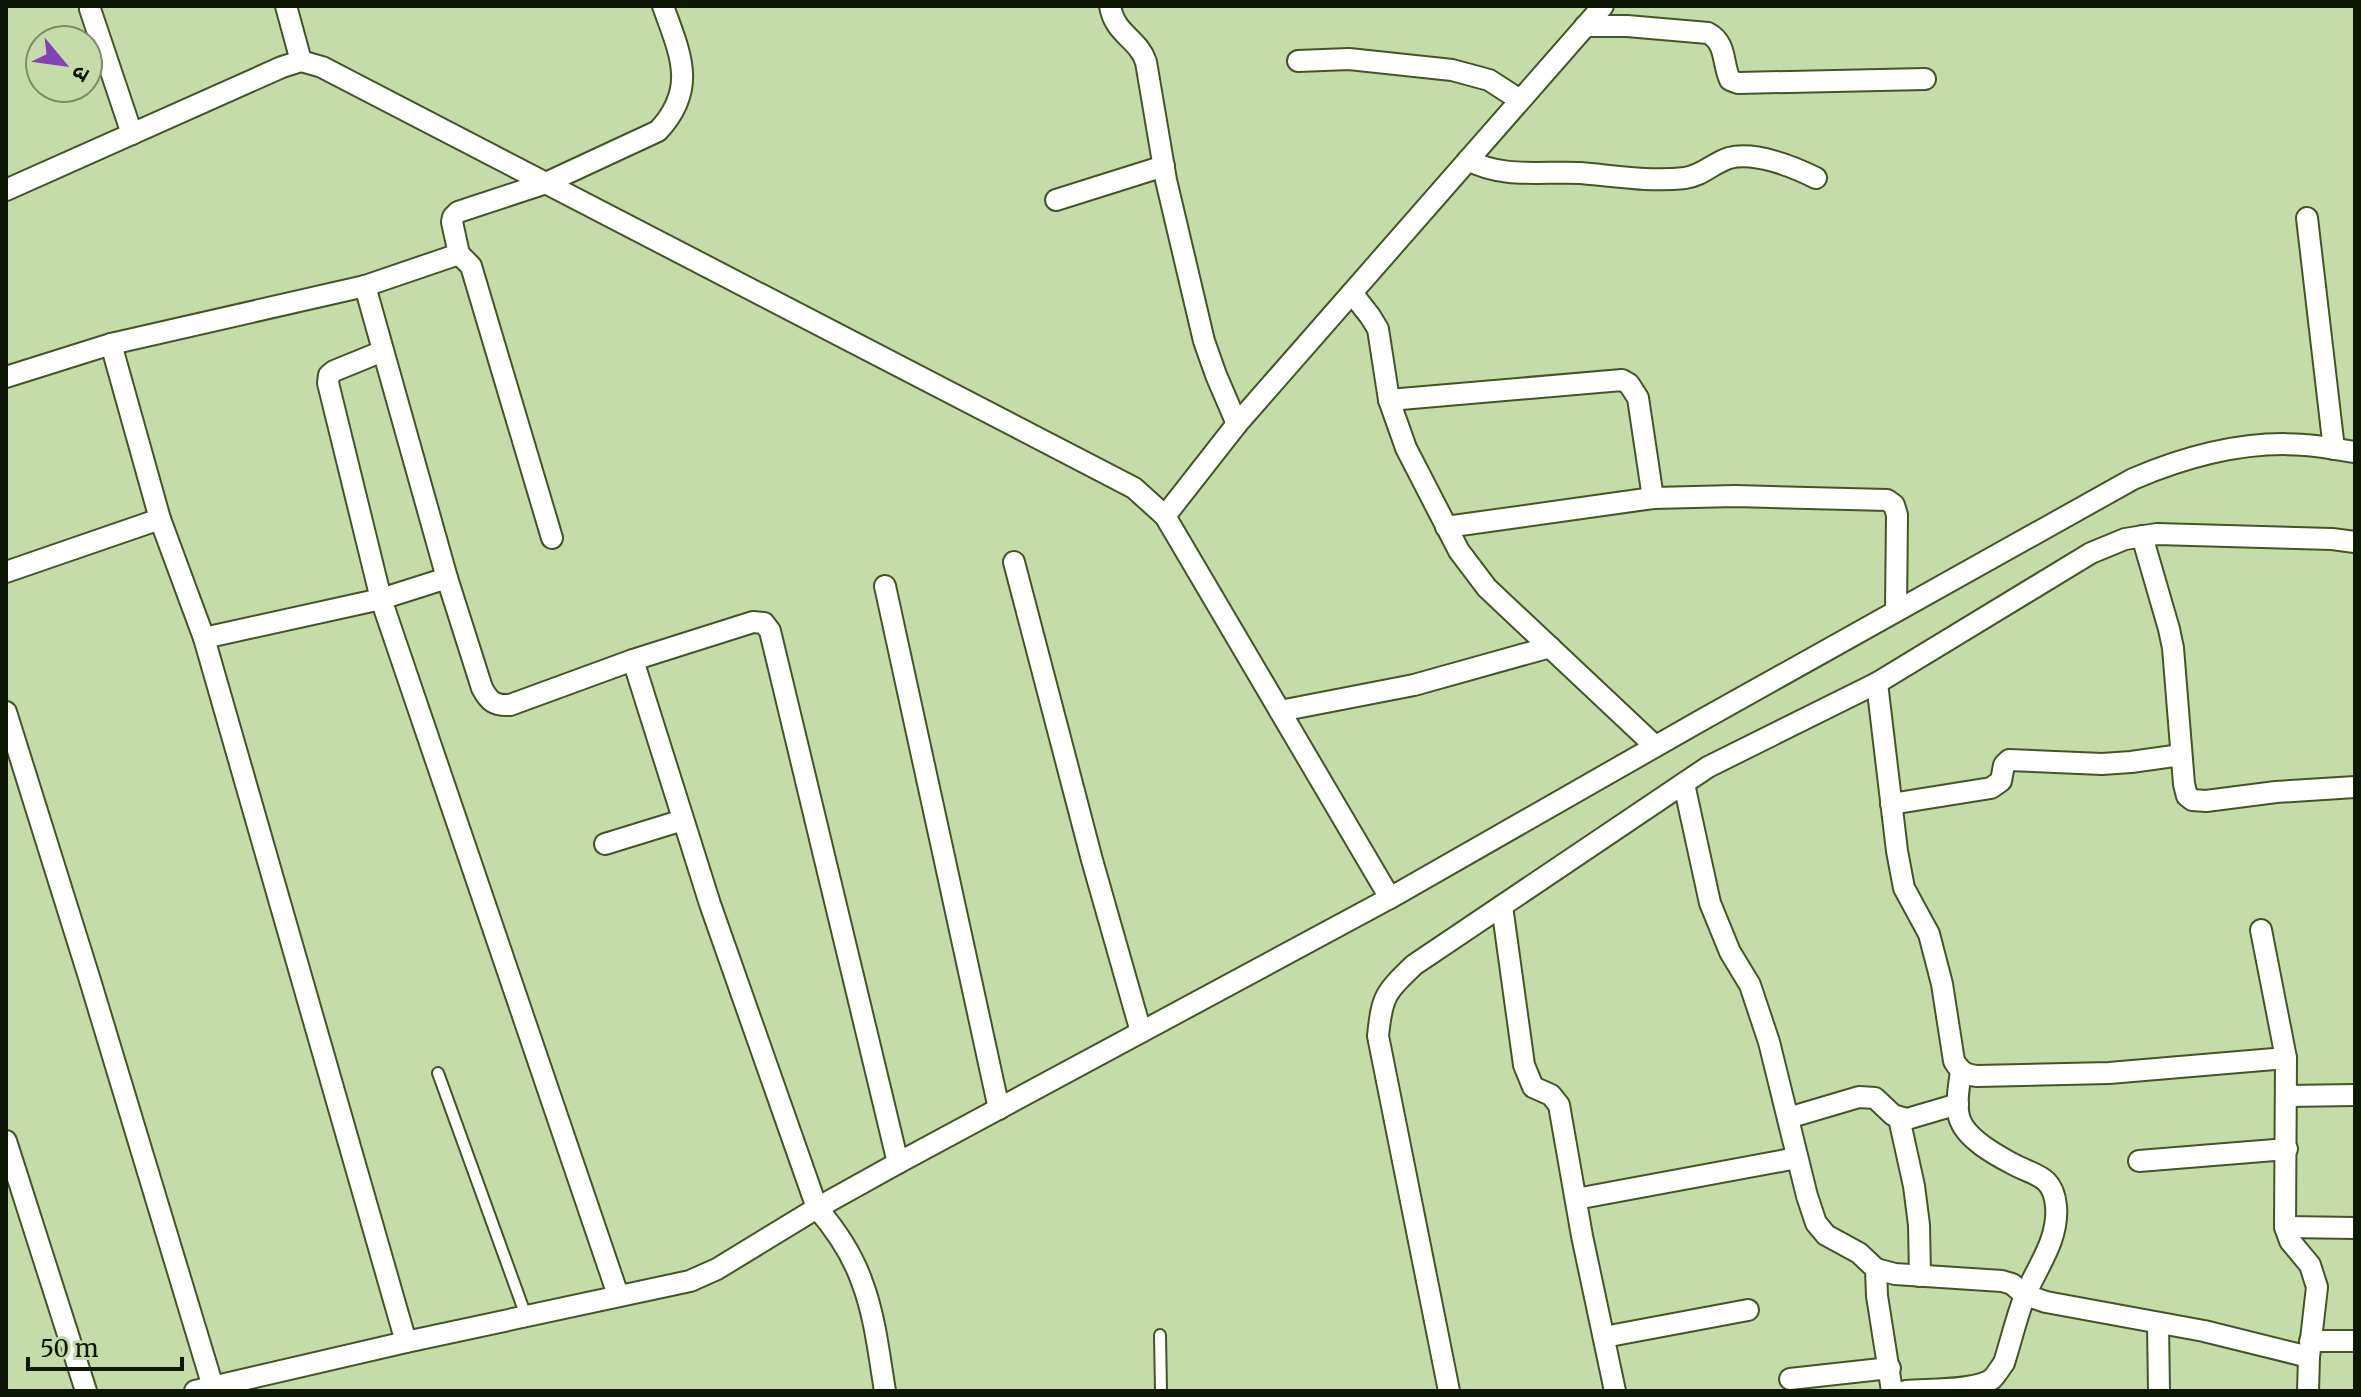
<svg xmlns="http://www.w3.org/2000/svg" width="2361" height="1397" viewBox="0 0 2361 1397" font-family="Merriweather,'Noto Sans Devanagari',serif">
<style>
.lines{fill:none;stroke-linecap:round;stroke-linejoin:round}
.service-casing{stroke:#435527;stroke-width:14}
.minor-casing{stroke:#435527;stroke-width:24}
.service{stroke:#fff;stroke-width:10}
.minor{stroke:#fff;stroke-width:20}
</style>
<rect width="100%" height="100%" fill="#c5dca8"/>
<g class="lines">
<g class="service-casing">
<g id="service">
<path d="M438,1073L526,1316"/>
<path d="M1160,1335L1161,1391"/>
</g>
</g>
<g class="minor-casing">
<g id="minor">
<path d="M286,6L301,61"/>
<path d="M1110,6C1115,35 1138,38 1146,62L1166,180L1204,341L1216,375L1237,424"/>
<path d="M90,9L132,134"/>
<path d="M1585,26H1627L1708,33C1727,43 1722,63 1730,80L1738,83L1925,79"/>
<path d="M1298,61L1349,59L1452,70L1489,80L1520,100"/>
<path d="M1468,160C1503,179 1543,171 1581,173C1615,176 1650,182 1685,178C1702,176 1713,163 1729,158C1755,151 1794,167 1816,178"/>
<path d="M6,190L282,67L301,61L322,67L1134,488L1165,516L1390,898L1700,721L2133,479C2187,456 2245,440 2305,445C2322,446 2338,450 2355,452"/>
<path d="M1056,200L1164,166"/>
<path d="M2307,218L2334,449"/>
<path d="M365,286L447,578L482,688C489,701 494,706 510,705L633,660L753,622L764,623L770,631L898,1163"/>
<path d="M1352,293L1370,316L1378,329L1389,400L1406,448L1459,551L1487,588L1655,746"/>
<path d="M111,344L160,519L204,638L406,1342"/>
<path d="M383,351L334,371L329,375L328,383L381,599L618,1295"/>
<path d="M6,377L111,344L365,286L459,254"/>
<path d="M1389,400L1622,380L1629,384L1638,398L1653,498"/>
<path d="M1165,516L1237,424L1603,6"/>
<path d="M1446,527L1653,498L1735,496L1887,500L1894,505L1897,515L1896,611"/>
<path d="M2142,536L2169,629L2173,648L2184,784L2187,796L2192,800L2206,801L2276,792L2355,787"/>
<path d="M552,538L471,266L459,254L452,222L453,217L458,212L546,183L658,131C698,88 680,54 663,6"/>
<path d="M1014,562L1092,860L1141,1032"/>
<path d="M6,572L160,519"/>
<path d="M885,586L999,1109"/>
<path d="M204,638L381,599L447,578"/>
<path d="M633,660L710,904L817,1208C835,1229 853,1256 862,1282C875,1316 879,1355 885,1391"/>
<path d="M1877,683L1897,851L1904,888L1929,934L1942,984L1954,1061C1960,1071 1965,1075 1977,1076L2109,1073L2286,1058"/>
<path d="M1280,711L1414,685L1550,647"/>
<path d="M6,712L89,977L213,1387"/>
<path d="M1684,784L1710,903L1730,952L1750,985L1769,1042L1807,1196L1816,1223L1826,1235L1859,1253L1876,1269L1877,1296L1892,1391"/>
<path d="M1891,804L1991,788L2001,781L2004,765L2009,760L2102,764L2131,762L2181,755"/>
<path d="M605,844L683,820"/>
<path d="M1502,906L1524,1065L1533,1087L1551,1095L1559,1105L1582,1236L1615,1391"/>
<path d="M2261,930L2286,1058L2285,1227L2290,1241L2310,1265L2317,1287L2309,1357L2308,1391"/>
<path d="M2286,1096L2355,1095"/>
<path d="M1788,1118L1859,1097L1875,1098L1893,1115L1907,1119L1958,1104"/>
<path d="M1899,1118L1914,1186L1919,1225L1920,1276"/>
<path d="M6,1141L86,1391"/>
<path d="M2139,1161L2287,1149"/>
<path d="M1576,1199L1797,1158"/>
<path d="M2285,1227L2355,1228"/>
<path d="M1876,1269L1895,1274L2002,1281L2012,1284L2025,1295L2046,1302L2204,1331L2309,1357"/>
<path d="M2158,1323L2159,1391"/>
<path d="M1604,1337L1748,1310"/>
<path d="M2310,1341H2355"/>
<path d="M1790,1379L1890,1368"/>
<path d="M195,1391L406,1342L690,1281L717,1269L817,1208L898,1163L1390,898"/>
<path d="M1449,1391L1378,1036C1382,996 1385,993 1414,965L1708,767L1877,683L2091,553L2125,539L2157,534L2332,539L2355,542"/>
<path d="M1906,1391C1927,1389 1976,1391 1992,1379C1997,1374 2000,1368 2004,1363C2011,1341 2016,1319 2024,1298C2036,1268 2059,1241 2056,1206C2053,1174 2034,1176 2011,1163C1994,1154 1967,1139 1960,1120C1955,1106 1959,1086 1961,1071"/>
</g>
</g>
<use href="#service" class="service"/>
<use href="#minor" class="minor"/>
</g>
<rect width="2361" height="1397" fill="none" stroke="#0e1604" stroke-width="16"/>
<g transform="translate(64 64) rotate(119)"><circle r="38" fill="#c5dca8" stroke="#7c8d66" stroke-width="2"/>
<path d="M0-6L14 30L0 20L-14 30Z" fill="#8341b5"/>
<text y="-12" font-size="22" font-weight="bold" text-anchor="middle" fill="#0e1604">उ</text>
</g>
<path d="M28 1357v12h154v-12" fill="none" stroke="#0e1604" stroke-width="4"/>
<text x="40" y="1357" font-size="24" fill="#0e1604" stroke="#c5dca8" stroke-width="6" paint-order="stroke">50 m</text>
</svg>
